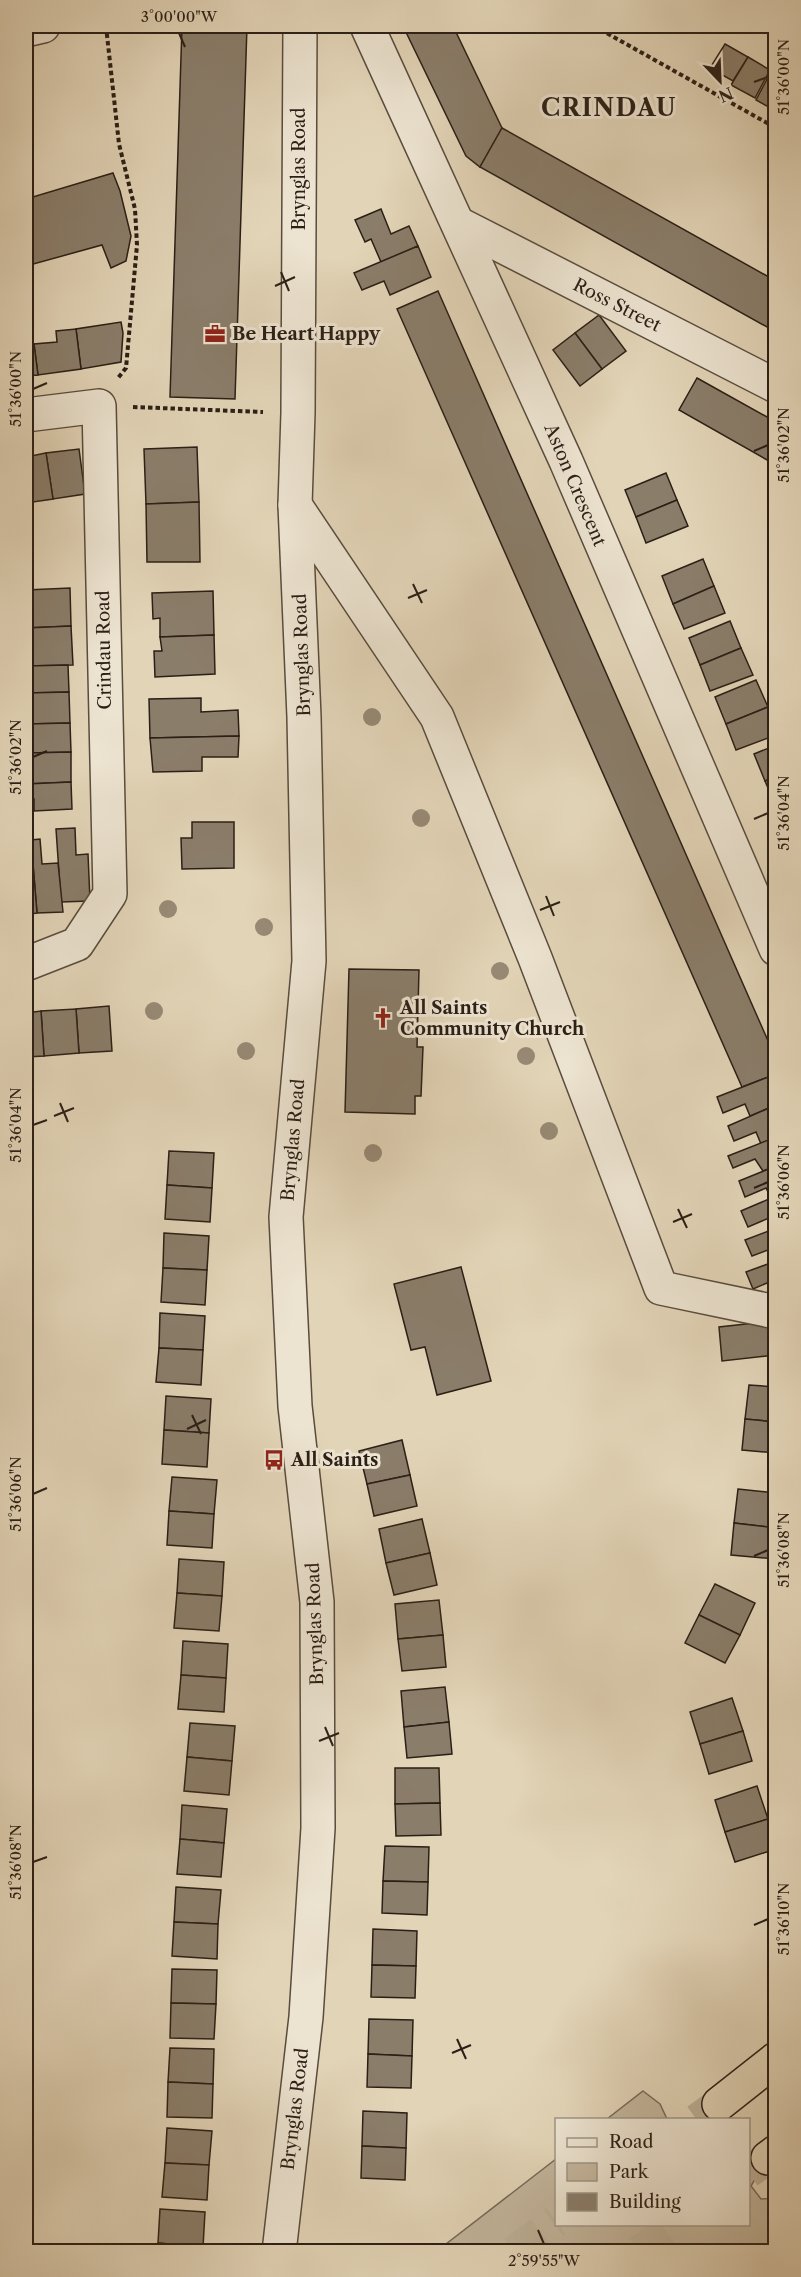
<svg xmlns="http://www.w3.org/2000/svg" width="801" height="2277" viewBox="0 0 801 2277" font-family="'Libre Caslon Text',serif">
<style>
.green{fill:#c3b59c;stroke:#776a59;stroke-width:1.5}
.building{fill:#8a7d6a;stroke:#2b1f16;stroke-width:1.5}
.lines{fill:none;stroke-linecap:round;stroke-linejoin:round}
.highway-tunnel{stroke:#bdb097;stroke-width:33;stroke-dasharray:33 16;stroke-linecap:butt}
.minor-casing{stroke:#594c3e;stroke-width:36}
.highway-casing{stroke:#2b1f16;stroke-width:36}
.path{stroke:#2b1f16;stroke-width:4;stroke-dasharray:4.5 3;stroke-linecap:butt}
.minor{stroke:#ece3d0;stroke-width:33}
.highway{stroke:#e2d4b7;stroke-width:33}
.tree{fill:#978974}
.ticks{fill:none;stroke:#2b1f16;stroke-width:2}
.labels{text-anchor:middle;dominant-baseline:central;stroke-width:6;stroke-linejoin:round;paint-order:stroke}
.street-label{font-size:18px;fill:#2b1f16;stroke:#ece3d0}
.poi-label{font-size:18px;font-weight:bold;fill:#2b1f16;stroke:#ece3d0;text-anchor:start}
.district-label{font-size:24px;font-weight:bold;letter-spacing:1.5px;fill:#2b1f16;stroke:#ece3d0}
.neatline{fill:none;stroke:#2b1f16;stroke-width:2}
.ticks-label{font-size:15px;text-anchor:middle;fill:#2b1f16}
</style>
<rect width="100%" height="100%" fill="#e2d4b7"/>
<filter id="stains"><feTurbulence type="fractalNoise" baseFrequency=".00333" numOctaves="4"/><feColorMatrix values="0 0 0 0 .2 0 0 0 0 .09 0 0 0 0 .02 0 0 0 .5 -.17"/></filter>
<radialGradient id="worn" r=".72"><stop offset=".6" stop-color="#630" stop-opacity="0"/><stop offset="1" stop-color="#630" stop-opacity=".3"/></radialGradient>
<g class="green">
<path d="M643,2091L660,2104L667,2119H607Z"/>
<path d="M749,2156L758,2174L751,2186L761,2199L775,2198V2251H437L556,2159V2224H748Z"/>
</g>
<g class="building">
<path d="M182,26H247L235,399L170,397Z"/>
<path d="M403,26H453L502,128L480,167L466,156Z"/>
<path d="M725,44L748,57L733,81L710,68Z"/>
<path d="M748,57L770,70L755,98L731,85Z"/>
<path d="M773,68L776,70V111L756,100Z"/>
<path d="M502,128L776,281V332L480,167Z"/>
<path d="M113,173L120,191L131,236L126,261L111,268L102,245L26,266V199Z"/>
<path d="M381,209L391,234L409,226L418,246L381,262L371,239L365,242L355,220Z"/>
<path d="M418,246L431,277L390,295L384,281L362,290L354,273Z"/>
<path d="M438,291L776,1059V1074L742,1087L397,309Z"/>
<path d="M599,315L626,351L602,369L575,333Z"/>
<path d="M121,322L123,333L121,362L81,369L76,329Z"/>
<path d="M76,329L81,369L38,375L34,344L57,342L56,331Z"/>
<path d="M575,333L602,369L580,386L553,350Z"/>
<path d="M34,344L38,375L26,376V346Z"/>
<path d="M697,378L776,422V465L679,410Z"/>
<path d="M197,447L199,502L146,504L144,449Z"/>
<path d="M79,449L85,494L53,499L46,453Z"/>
<path d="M46,453L53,499L26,503V457Z"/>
<path d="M666,473L677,500L636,517L625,490Z"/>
<path d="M677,500L688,526L646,543L636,517Z"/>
<path d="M199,502L200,562H147L146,504Z"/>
<path d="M703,559L714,586L673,604L662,576Z"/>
<path d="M714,586L725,613L684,629L673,604Z"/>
<path d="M70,588L71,626L26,628V590Z"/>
<path d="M213,591L214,635L160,637V618L153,619L152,593Z"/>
<path d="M730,621L741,648L700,665L689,638Z"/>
<path d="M71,626L73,665L26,666V628Z"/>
<path d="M214,635L215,674L155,677L154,651H162L160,637Z"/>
<path d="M741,648L753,675L710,691L700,665Z"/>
<path d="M68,665L69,692L26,693V666Z"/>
<path d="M756,680L768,707L726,724L715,697Z"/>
<path d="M69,692L70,723L26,724V693Z"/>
<path d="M201,698V712L238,710L239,736L150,738L149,699Z"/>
<path d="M768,707L776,726V735L736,750L726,724Z"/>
<path d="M70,723L71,752L28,753V745H26V724Z"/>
<path d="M239,736L238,757H202V771L153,772L150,738Z"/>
<path d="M776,745V777L765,781L754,754Z"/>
<path d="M71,752V782L26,784V759H28V753Z"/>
<path d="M776,777V807L765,781Z"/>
<path d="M71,782L72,809L34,811V799H26V784Z"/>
<path d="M192,822H234V868L182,869L181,838H192Z"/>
<path d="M75,828L76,855L88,854L90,901L61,902L56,829Z"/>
<path d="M40,839L42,864L58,863L63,912L37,913L31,840Z"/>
<path d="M26,840H31L37,913L26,915Z"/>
<path d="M349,969L419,970L417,1047H423L421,1096H415V1114L345,1112Z"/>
<path d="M109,1006L112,1051L79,1053L76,1009Z"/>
<path d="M76,1009L79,1053L44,1056L41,1011Z"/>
<path d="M41,1011L44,1056L26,1057V1013Z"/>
<path d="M776,1074V1105L750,1116L745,1104L723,1113L717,1097Z"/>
<path d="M776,1105V1137L761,1144L756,1132L734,1141L728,1126Z"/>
<path d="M776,1137V1166L763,1171L755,1159L733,1168L728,1156Z"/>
<path d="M169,1151L214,1153L212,1188L167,1185Z"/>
<path d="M776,1166V1196L771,1198L766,1188L745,1197L739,1181Z"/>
<path d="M167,1185L212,1188L210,1222L165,1219Z"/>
<path d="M776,1196V1229H774L769,1218L748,1227L741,1211Z"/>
<path d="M774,1229H776V1254L773,1248L752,1256L745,1240Z"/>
<path d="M164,1233L209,1236L207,1270L163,1268Z"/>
<path d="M776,1261V1284L774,1280L753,1289L746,1272Z"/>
<path d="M461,1267L491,1381L437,1395L425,1347L411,1350L394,1284Z"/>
<path d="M163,1268L207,1270L205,1305L161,1302Z"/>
<path d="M160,1313L205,1316L203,1350L159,1348Z"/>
<path d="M774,1321L776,1355L722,1361L719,1327Z"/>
<path d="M159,1348L203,1350L201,1385L156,1382Z"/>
<path d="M749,1385L776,1387V1422L745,1419Z"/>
<path d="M166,1396L211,1399L209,1433L164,1430Z"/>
<path d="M745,1419L776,1422V1453L742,1450Z"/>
<path d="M164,1430L209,1433L207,1467L162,1464Z"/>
<path d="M402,1440L410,1475L367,1484L359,1451Z"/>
<path d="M410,1475L417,1506L374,1516L367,1484Z"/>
<path d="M172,1477L217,1480L214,1514L169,1511Z"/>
<path d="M738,1489L776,1493V1528L734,1523Z"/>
<path d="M169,1511L214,1514L212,1548L167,1545Z"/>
<path d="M422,1519L430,1553L386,1563L379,1529Z"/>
<path d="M734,1523L776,1528V1559L731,1555Z"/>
<path d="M430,1553L437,1585L394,1595L386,1563Z"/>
<path d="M179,1559L224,1562L222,1596L177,1593Z"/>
<path d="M715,1584L755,1603L740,1635L699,1615Z"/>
<path d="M177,1593L222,1596L219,1631L174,1628Z"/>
<path d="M439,1600L443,1635L398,1639L395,1604Z"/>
<path d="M699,1615L740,1635L725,1663L685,1643Z"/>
<path d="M443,1635L446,1667L402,1671L398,1639Z"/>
<path d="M183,1641L228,1644L226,1678L181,1675Z"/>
<path d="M181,1675L226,1678L224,1712L178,1709Z"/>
<path d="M445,1687L449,1722L404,1727L401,1691Z"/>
<path d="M732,1698L743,1731L700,1744L690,1712Z"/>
<path d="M449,1722L452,1754L407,1758L404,1727Z"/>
<path d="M190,1723L235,1726L232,1761L187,1757Z"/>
<path d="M743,1731L752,1761L709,1774L700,1744Z"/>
<path d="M187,1757L232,1761L229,1795L184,1791Z"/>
<path d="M395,1768H439L440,1803L395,1804Z"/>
<path d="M757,1786L768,1819L725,1832L715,1800Z"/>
<path d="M440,1803L441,1835L396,1836L395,1804Z"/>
<path d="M182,1805L227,1809L224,1843L180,1839Z"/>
<path d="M768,1819L776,1842V1849L735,1862L725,1832Z"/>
<path d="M180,1839L224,1843L221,1877L177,1874Z"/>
<path d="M385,1846L429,1847L428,1882L383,1881Z"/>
<path d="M383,1881L428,1882L427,1915L382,1913Z"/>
<path d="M176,1887L221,1890L218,1924L174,1922Z"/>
<path d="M174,1922L218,1924L217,1959L172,1956Z"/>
<path d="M373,1929L417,1931L416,1966L372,1965Z"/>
<path d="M372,1965L416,1966L415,1998L371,1997Z"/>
<path d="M172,1969L217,1970L216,2004L171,2003Z"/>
<path d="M171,2003L216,2004L214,2039L170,2038Z"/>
<path d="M369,2019L413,2020L412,2056L368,2054Z"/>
<path d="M170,2048L214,2049L213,2084L168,2082Z"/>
<path d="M368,2054L412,2056L411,2088L367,2087Z"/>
<path d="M168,2082L213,2084L212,2118L167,2117Z"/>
<path d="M363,2111L407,2113L406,2148L362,2146Z"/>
<path d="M167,2128L212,2131L209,2165L165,2163Z"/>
<path d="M362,2146L406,2148L405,2180L361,2178Z"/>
<path d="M165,2163L209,2165L207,2200L162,2197Z"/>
<path d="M160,2209L205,2212L203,2247L158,2243Z"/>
<path d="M158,2243L203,2247L202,2252H157Z"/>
</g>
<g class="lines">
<g class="highway-tunnel">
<path d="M697,2120L719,2104"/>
<path d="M748,2172L768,2158"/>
<path d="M514,2252L556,2221"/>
<path d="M640,2252L677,2224"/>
</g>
<g class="minor-casing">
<g id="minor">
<path d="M367,26L566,461L776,949"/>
<path d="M26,30L43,26"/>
<path d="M459,224L776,386"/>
<path d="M26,415L99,406L110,894L77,944L26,964"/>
<path d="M295,505L437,717L535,958L661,1288L776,1312"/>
<path d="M279,2252L306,2017L318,1828L317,1602L295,1406L286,1217L309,961L304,717L295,505L298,413L300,26"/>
</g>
</g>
<g class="highway-casing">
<g id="highway">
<path d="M719,2104L776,2059"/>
<path d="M768,2158L776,2152"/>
</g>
</g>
<g class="path">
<path d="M106,26L119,144L135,209L137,245L126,368L118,378"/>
<path d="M594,26L776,128"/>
<path d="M133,407L263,412"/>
</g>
<use href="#minor" class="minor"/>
<use href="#highway" class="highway"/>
</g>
<g class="tree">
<circle cx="372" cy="717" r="9"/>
<circle cx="421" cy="818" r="9"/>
<circle cx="168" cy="909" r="9"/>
<circle cx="264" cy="927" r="9"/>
<circle cx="500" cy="971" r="9"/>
<circle cx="154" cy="1011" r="9"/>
<circle cx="246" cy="1051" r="9"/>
<circle cx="526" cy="1056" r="9"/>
<circle cx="549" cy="1131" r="9"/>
<circle cx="373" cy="1153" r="9"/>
</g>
<path class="ticks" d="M179,33L185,47M754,82L768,77M281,272L289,291M275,286L295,277M33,389L47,383M754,451L768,445M413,584L422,603M408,598L427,590M33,757L47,751M754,819L768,813M546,896L554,916M540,910L560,902M60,1103L68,1122M54,1116L74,1108M33,1125L47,1120M754,1188L768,1182M678,1209L687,1228M673,1222L692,1214M192,1415L201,1434M187,1429L206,1420M33,1494L47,1488M754,1556L768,1550M325,1727L333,1746M319,1741L339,1733M33,1862L47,1857M754,1925L768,1919M457,2039L466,2059M452,2053L471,2045M538,2230L544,2244"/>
<defs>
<g id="office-bare" transform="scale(1.62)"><path d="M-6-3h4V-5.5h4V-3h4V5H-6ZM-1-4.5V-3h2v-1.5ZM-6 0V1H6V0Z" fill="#8f2418" stroke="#ece3d0" stroke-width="2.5" paint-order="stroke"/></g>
<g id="church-bare" transform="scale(1.62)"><path d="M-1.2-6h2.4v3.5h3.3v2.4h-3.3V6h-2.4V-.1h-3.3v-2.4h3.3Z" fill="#8f2418" stroke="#ece3d0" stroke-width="2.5" paint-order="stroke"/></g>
<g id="bus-bare" transform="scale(1.62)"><path d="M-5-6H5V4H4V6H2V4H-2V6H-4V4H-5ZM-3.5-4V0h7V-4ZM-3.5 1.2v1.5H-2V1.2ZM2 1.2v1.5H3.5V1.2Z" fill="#8f2418" stroke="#ece3d0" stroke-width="2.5" paint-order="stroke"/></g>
</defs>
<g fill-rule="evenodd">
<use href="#office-bare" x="215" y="334"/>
<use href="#church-bare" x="383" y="1018"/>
<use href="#bus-bare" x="274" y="1460"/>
</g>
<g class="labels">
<g class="street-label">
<text transform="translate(299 169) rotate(-90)">Brynglas Road</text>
<text transform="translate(617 305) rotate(27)">Ross Street</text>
<text transform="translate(575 485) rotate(67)">Aston Crescent</text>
<text transform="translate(104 650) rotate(-91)">Crindau Road</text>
<text transform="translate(302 655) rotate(-92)">Brynglas Road</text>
<text transform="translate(293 1140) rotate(-85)">Brynglas Road</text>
<text transform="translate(315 1624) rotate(-92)">Brynglas Road</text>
<text transform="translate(295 2109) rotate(-83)">Brynglas Road</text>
</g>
<g class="poi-label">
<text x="232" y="334">Be Heart Happy</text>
<text x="400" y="1008">All Saints<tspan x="400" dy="21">Community Church</tspan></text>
<text x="291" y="1460">All Saints</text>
</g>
<g class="district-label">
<text x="609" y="107">CRINDAU</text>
</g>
</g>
<rect width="801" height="2277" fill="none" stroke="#e2d4b7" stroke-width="66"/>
<rect x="555" y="2118" width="195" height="108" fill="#ece3d0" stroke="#9f9586" stroke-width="1.5"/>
<rect x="567" y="2138" width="30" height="9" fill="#ece3d0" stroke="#9f9586" stroke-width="1.5"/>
<text x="609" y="2148" font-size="18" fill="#2b1f16">Road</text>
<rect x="567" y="2163" width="30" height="18" fill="#c3b59c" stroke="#9f9586" stroke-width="1.5"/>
<text x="609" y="2178" font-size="18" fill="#2b1f16">Park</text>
<rect x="567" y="2193" width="30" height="18" fill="#8a7d6a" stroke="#9f9586" stroke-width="1.5"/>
<text x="609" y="2208" font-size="18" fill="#2b1f16">Building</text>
<g transform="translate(720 81) rotate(157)" stroke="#ece3d0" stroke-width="4.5" paint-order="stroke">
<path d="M0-4.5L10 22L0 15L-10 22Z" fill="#2b1f16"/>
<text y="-9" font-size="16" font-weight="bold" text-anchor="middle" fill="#2b1f16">N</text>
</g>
<rect x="33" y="33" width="735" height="2211" class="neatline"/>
<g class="ticks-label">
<text x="179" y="22">3°00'00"W</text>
<text transform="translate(784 77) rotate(-90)" y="5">51°36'00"N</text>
<text transform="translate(16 389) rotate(-90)" y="5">51°36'00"N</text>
<text transform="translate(784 445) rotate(-90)" y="5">51°36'02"N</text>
<text transform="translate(16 757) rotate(-90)" y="5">51°36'02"N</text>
<text transform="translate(784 813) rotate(-90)" y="5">51°36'04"N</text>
<text transform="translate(16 1125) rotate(-90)" y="5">51°36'04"N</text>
<text transform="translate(784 1182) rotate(-90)" y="5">51°36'06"N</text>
<text transform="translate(16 1494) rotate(-90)" y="5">51°36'06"N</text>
<text transform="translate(784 1550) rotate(-90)" y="5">51°36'08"N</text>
<text transform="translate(16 1862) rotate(-90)" y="5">51°36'08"N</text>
<text transform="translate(784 1919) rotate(-90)" y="5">51°36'10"N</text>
<text x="544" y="2266">2°59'55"W</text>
</g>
<rect width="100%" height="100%" filter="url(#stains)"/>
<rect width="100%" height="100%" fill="url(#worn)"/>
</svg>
